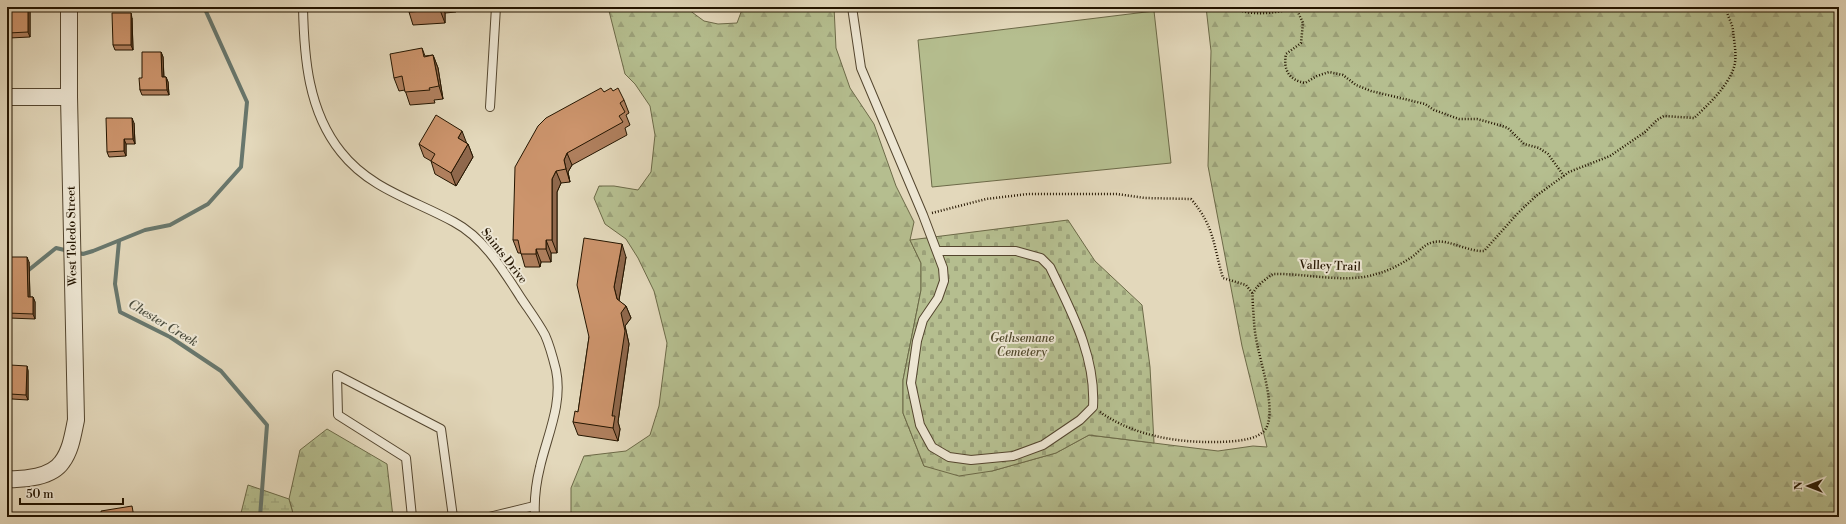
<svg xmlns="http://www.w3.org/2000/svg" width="1846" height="524" viewBox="0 0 1846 524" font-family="'Libre Bodoni',serif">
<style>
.green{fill:#b5be8f;stroke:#6c6a48}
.forest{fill:url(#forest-firs);stroke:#6c6a48}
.wetland{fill:url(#wetland-marsh);stroke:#6c6a48}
.cemetery{fill:url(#cemetery-stones);stroke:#6c6a48}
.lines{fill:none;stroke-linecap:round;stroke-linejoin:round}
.stream{stroke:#68776d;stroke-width:4}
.lane-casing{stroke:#54462f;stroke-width:10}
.street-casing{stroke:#54462f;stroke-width:18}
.path{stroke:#241500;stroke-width:2.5;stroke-dasharray:1 2;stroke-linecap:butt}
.lane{stroke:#ede6d3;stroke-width:8}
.street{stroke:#ede6d3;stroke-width:16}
.wall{fill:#af7f5d;stroke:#241500}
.shaded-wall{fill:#8f684c;stroke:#241500}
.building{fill:#cc946c;stroke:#241500}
.labels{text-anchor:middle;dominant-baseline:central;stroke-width:4;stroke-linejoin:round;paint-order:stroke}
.street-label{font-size:12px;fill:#241500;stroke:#ede6d3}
.park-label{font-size:12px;font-style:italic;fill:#50482b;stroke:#ede6d3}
.water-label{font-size:13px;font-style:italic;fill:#4c4e3f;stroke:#ede6d3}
</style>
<defs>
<pattern id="forest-firs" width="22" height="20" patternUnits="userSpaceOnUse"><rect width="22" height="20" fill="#b5be8f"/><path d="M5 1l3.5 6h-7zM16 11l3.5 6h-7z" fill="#9ca27a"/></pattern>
<pattern id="wetland-marsh" width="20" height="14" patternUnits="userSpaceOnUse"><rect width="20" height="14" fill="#b5be8f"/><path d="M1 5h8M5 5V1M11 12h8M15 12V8" fill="none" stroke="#9ca27a"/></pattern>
<pattern id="cemetery-stones" width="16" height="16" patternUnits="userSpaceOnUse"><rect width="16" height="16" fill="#b5be8f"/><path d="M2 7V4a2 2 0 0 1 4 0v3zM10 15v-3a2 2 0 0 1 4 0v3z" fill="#9ca27a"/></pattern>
</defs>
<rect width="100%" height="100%" fill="#e3d8bb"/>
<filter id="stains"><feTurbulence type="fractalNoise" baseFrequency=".005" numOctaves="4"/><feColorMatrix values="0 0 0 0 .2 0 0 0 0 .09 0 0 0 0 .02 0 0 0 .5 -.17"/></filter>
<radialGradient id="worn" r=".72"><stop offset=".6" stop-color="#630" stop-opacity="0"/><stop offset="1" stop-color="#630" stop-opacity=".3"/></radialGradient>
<path class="green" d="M1154,11L1171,163L932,187L918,40Z"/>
<g class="forest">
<path d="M608,7H685L704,21L718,24L737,23L743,7H834L836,48L850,88L874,124L896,186L914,222L910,240L921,263V290L903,380V413L924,466L992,471L1056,453L1089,435L1218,451L1253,446L1267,447L1242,346L1208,166L1211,51L1206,7H1839V517H571V488L584,456L626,451L650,435L659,406L667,343L654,291L638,258L626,239L605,224L594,198L599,186H614L638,190L651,172L655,135L650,106L635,84L625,74Z"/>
<path d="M327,429L387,464L393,517H294L289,499L300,450Z"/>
</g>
<path class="wetland" d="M248,485L289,499L294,517H240Z"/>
<path class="cemetery" d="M1068,220L1095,261L1142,305L1150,367L1154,443L1089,435L1056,453L992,471L959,476L924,466L903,413V380L921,290V263L910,240Z"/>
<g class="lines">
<g class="stream">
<path d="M119,241L115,284L120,312L170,337L221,371L267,425L260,517"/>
<path d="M76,252L83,254L93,251L145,230L170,225L208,204L241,167L247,102L204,7"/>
<path d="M25,273L56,248L69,251"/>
</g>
<g class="lane-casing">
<g id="lane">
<path d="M303,7C304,57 308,111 341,152C370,189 414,200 454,222C484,238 503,270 521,298C529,310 538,322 545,335C550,346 553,358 556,370C563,404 547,436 540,467C536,483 534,501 535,517"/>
<path d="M852,7L861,68L923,215L943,268L944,281L938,298L923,320L917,341L911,383L920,425L932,447L949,457L971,460L1013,456L1043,445L1080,420L1093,407C1096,356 1071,311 1050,267L1041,258L1016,251H937"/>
<path d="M490,107L496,7"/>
<path d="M412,517L406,458L338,415L337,375L441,429L453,517"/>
<path d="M489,517L534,506"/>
</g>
</g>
<g class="street-casing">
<g id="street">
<path d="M7,97H69"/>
<path d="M7,479C24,480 52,477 62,462C71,450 73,434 76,420L69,97V7"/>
</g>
</g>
<g class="path">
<path d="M1231,7C1251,17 1276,13 1296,8"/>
<path d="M1296,8L1303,23L1301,43L1286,54C1283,70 1289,80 1305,83L1317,76L1329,72L1343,75L1356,85L1371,91L1425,104L1434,110L1459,119H1477L1499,125L1508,128L1524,144L1539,148L1548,154L1564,176"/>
<path d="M932,213L986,199L1028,194H1117L1145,198L1191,199C1215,227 1213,245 1223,278L1246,285L1253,294"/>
<path d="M1100,412C1130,433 1167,441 1204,442C1219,442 1251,443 1263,432C1280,417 1259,359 1256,338C1254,328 1254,318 1253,308C1253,304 1252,297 1253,293C1258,284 1266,279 1273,274C1304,273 1348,284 1376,274C1389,271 1401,264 1412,257C1420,251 1424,244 1434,242C1449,239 1468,252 1484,251L1518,213L1536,196L1569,172L1610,156L1645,132L1657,120L1664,116L1694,118C1708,105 1726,88 1733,70C1738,58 1734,43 1733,30C1732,22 1726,15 1727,7"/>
</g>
<use href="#lane" class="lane"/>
<use href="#street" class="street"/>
</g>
<g class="wall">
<path d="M408,7H456V12L445,13V23L413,25L409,12Z"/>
<path d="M30,9V37L9,38L8,33Z"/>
<path d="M132,18L133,50H115L113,45Z"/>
<path d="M422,48L425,56L433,55L438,68L443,99L434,100L435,103L410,105L405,90L399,91L394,78Z"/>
<path d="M161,52L163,57L164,77H166L168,82L169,95H142L140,90L142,78Z"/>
<path d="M613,91L624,100L629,113L626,115L630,125L625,128L627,135L572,165L568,172L570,182L561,183L557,192V253H551V262H541L540,267H525L521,253H518L513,240L604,92Z"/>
<path d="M134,123L135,144H126V156L109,157L107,152Z"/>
<path d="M419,144H468L473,157L456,186L435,174L431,161L424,157Z"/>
<path d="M626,257L619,300V301L626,306L631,318L625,326L629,344L618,422L620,429L618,441L578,435L573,422L578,412L589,337Z"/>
<path d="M29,262L30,297H33L35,302V319L9,318L7,314V297H9Z"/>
<path d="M27,366L28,371V400L12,399L10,394Z"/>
</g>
<g class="shaded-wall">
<path d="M28,7H29L30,9V37L28,32Z"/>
<path d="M440,7H442L445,13V23L440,10Z"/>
<path d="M131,13L132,18L133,50L131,45Z"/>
<path d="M161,52L163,57L164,82L162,77Z"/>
<path d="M433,55L438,68L443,99L439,86Z"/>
<path d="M166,77L168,82L169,95L167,90Z"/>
<path d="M132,118L134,123L135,144L133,139Z"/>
<path d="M462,131L467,144L458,138Z"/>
<path d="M124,139L126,144V156L124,151Z"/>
<path d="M468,144L473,157L456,186L451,173Z"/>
<path d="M567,153L572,165L568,172L570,182L566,169L564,160Z"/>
<path d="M556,171L561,183L557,192V253L552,240V179Z"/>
<path d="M546,240L551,253V262L546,249Z"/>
<path d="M622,244L626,257L619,300L622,311L626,306L631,318L625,326L629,344L618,422L620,429L618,441L613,428L612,416L617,299L614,287Z"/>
<path d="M536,249L541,262L540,267L536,254Z"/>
<path d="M27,257L29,262L30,302L28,297Z"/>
<path d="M33,297L35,302V319L33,314Z"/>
<path d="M27,366L28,371V400L26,395Z"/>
</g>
<g class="building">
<path d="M7,7H28V32L8,33Z"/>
<path d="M408,7H440V10L409,12Z"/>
<path d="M112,13H131V45H113Z"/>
<path d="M422,48L424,57L433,55L439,86L429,88L430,90L405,92L402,76L394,78L390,54Z"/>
<path d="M142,52H161L162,77H166L167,90H140L139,78H142Z"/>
<path d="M601,88L604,92L611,88L613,91L618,88L624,100L620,103L625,112L619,116L623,122L567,153L564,160L566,169L556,171L552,179V240H546V249H536V254H521L518,240H513L515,167L538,126L546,118Z"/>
<path d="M436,115L462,131L458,138L468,144L451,173L431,161L435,154L419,144Z"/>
<path d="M106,118H132L133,139H124V151L107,152Z"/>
<path d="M584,238L622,244L614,287L617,299L626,306L621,313L625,331L612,416H615L613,428L573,422L575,411L578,412L589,337L577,285Z"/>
<path d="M8,257H27L28,297H33V314L7,313V297H9Z"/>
<path d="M10,365L27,366L26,395L10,394Z"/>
<path d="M132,506L134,517H102L101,511Z"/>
</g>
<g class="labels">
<g class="street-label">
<text transform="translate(72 236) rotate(-91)">West Toledo Street</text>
<text transform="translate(504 256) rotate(52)">Saints Drive</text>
<text transform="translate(1330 266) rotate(2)">Valley Trail</text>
</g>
<g class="park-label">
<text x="1022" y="338">Gethsemane<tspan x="1022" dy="14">Cemetery</tspan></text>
</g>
<g class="water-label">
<text transform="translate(163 323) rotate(31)">Chester Creek</text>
</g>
</g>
<rect width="1846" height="524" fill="none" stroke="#e3d8bb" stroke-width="24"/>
<rect x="8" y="8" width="1830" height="508" fill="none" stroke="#241500" stroke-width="2"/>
<rect x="12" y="12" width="1822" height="500" fill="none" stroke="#241500"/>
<g transform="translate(1808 486) rotate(270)" stroke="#ede6d3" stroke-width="3" paint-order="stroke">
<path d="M0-3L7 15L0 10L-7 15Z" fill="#241500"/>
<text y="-6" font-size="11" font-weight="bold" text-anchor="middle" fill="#241500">N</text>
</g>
<path d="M20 498v6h103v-6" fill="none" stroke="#241500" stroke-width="2"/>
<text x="26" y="498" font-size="12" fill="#241500" stroke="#ede6d3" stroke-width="3" paint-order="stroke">50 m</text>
<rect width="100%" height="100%" filter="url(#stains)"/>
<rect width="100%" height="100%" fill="url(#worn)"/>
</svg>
